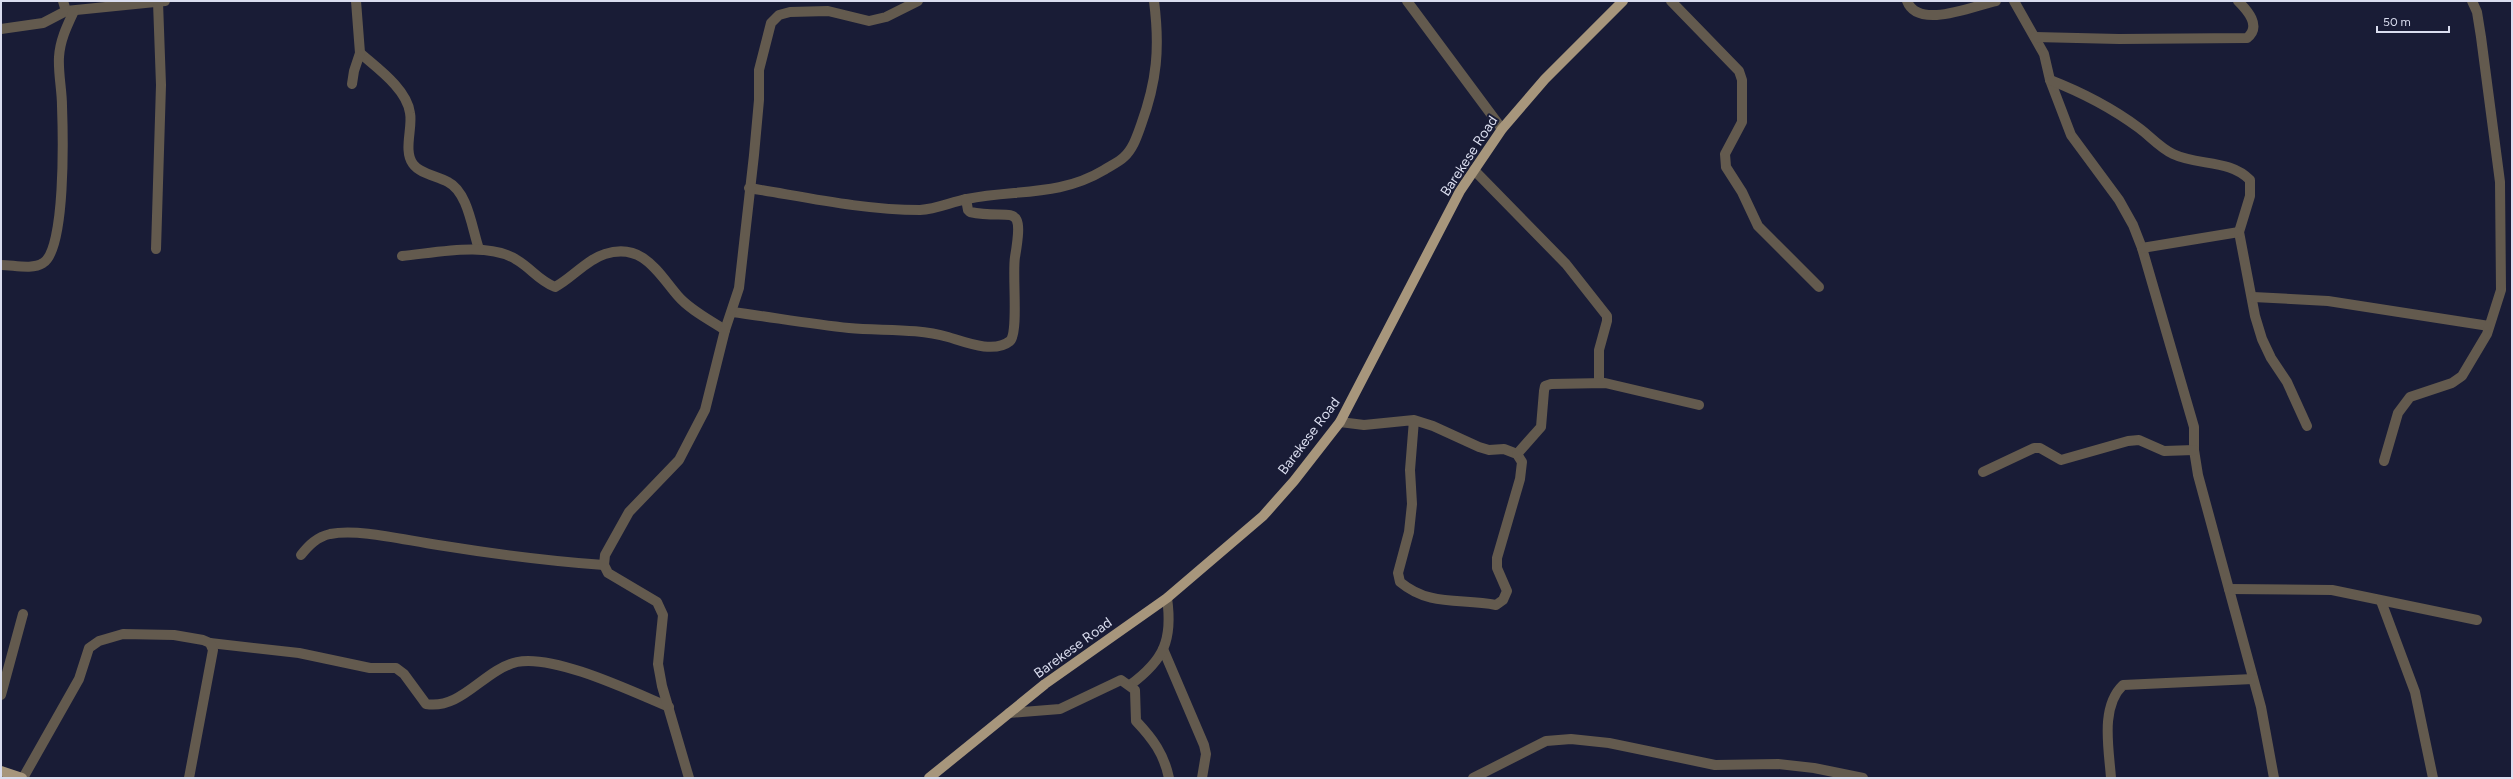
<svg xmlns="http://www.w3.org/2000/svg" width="2513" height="779" viewBox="0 0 2513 779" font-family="Figtree,sans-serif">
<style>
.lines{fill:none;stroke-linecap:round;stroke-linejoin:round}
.minor{stroke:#635a4e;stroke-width:10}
.major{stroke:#a7967c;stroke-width:10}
.labels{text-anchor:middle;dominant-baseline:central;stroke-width:4;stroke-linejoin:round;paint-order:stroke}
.street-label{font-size:14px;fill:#daddef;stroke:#191c36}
</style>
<rect width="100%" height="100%" fill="#191c36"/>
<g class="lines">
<g class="minor">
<path d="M63,1L66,11"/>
<path d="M1407,1L1502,129"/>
<path d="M1671,1L1739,71L1742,80V122L1725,154L1726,167L1742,192L1758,226L1819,287"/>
<path d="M1907,1C1918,30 1973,6 1996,1"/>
<path d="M2014,1L2044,54L2050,80L2071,135L2119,200L2133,225L2142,248L2194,427V450L2198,475L2261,707L2274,778"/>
<path d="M1,29L43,23L66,11L165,1"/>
<path d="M2035,37L2119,39L2247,38C2262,26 2247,10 2238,1"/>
<path d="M360,53C377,68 407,89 410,113C413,127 403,151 413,164C420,174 438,176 448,182C468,192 472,229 479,249"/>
<path d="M2050,80C2081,92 2112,108 2139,128C2150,136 2160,148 2173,154C2198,166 2230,159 2250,180V196L2239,232L2255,316L2262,339L2271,358L2287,382L2307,426"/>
<path d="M352,84L354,71L360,53L356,1"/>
<path d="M1474,170L1566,264L1607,316V321L1599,350V383"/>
<path d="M749,188C805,197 863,210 920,210C937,209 951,202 967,199C1015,189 1059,197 1104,170C1110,166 1119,162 1124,157C1133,149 1137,136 1141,125C1157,81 1160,48 1154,1"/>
<path d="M2142,248L2239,232"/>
<path d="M156,249L161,85L158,2"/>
<path d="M402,256C435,253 488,241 517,260C532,269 538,280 555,287C572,278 586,260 605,254C643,242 658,273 678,296C690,310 710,320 725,330"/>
<path d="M1,265C14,265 32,270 43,263C66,250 63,133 62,106C62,90 58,73 59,57C60,40 67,26 74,11"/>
<path d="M2253,297L2328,301L2489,326"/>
<path d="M732,312C771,317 810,324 849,328C882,331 916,328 948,337C965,342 994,354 1010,341C1019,332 1012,274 1015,257C1025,198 1012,221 970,212L968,210L966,199"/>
<path d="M1340,422L1364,425L1414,420L1433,426L1479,447L1489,450L1504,449L1517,454L1522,462L1520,479L1497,558V568L1507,591L1503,600L1496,605C1460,598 1430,607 1400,582L1398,573L1409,532L1412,504L1410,470L1414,420"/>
<path d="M1517,454L1541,427L1544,391L1545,386L1551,384L1605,383L1699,405"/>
<path d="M2384,461L2398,413L2410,397L2452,383L2462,376L2487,334L2501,290L2500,182L2481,37L2477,12L2472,1"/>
<path d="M1983,472L2034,448H2040L2061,460L2128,441L2139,440L2164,451L2194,450"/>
<path d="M301,555C309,545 317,537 330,534C359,528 408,541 438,545C494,554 548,561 604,565"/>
<path d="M2229,589L2332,590L2477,620"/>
<path d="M2381,601L2415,692L2433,778"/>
<path d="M210,643L299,653L370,668H396L404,674L426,704C462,710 483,670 517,662C554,654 633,692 669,707"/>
<path d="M1163,649L1204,745L1206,754L1202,778"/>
<path d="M1130,685C1164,660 1173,640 1167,598"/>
<path d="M1,695L23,614"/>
<path d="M1009,713L1060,709L1121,680L1135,690L1136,721C1153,739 1164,754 1169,778"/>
<path d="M23,778L79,679L89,648L99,641L123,634L174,635L203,640L210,643L213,650L189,778"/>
<path d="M689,778L662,686L658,664L663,615L657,602L608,573L604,565L605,555L629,512L679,460L705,410L725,330L739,288L754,155L759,100V70L771,23L779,15L790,12L828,11L869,21L886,17L918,1"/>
<path d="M1473,778L1546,741L1571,739L1609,743L1715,765L1778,764L1814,768L1863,778"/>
<path d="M2111,778C2109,749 2100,707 2123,685L2253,679"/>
</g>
<g class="major">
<path d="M1,771L22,778"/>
<path d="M929,778L1045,684L1167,598L1263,516L1294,481L1340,422L1460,191L1502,129L1545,79L1623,1"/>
</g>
</g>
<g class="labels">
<g class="street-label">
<text transform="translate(1469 156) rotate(-57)">Barekese Road</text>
<text transform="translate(1309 436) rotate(-53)">Barekese Road</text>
<text transform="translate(1073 648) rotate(-36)">Barekese Road</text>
</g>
</g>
<rect width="2513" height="779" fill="none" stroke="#daddef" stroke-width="4"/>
<path d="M2377 26v6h72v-6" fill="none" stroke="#daddef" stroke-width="2"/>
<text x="2383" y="26" font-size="12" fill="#daddef" stroke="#191c36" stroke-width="3" paint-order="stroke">50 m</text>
</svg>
